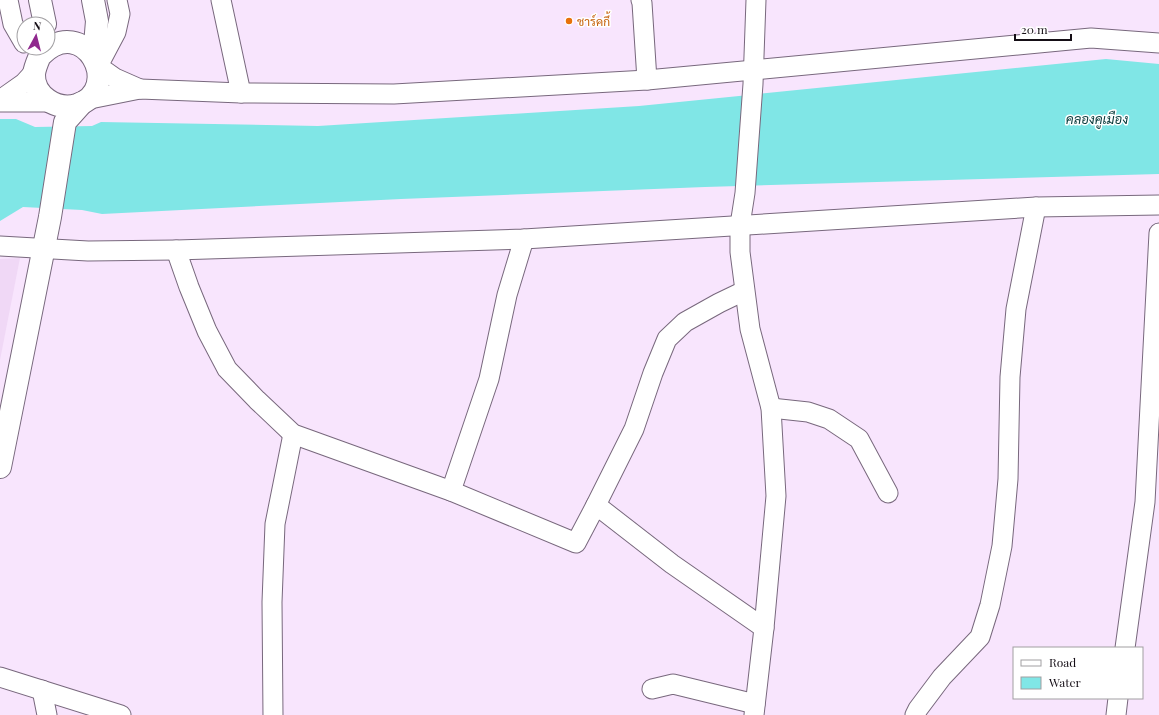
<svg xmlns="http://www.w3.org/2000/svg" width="1159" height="715" viewBox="0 0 1159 715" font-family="'Playfair Display',Sarabun,serif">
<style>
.built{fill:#f0d8f6}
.water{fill:#80e6e6}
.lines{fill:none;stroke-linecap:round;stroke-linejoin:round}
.minor-casing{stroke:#78687d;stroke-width:21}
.major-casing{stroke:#78687d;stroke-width:24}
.minor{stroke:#fff;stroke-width:19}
.major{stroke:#fff;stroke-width:22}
.food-dot{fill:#e8710a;stroke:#fff;stroke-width:1.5}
.labels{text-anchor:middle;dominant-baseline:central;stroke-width:3;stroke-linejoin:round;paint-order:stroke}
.food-label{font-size:12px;fill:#c56008;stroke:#fff;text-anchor:start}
.water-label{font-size:13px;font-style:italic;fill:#043738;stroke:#fff}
</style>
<rect width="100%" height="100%" fill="#f8e5fd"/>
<path class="built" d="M20,258L0,360V259Z"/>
<path class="water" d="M1106,59L1159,64V174L705,187L401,199L102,214L82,210L23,207L0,221V119H16L35,127L92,126L101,122L318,126L639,106Z"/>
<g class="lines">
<g class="minor-casing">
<g id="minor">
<path d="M8,0L13,24L24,43"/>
<path d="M117,0L120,14L116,32L98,66L115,78L140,89"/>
<path d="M221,0L241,93"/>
<path d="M641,0L642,3L647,80"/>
<path d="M0,100L24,83L35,71"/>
<path d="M85,100L140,89L241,93L394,94L647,80L1091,38L1159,43"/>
<path d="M0,102H50"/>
<path d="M0,246L88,251L176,250L524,239L1036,207L1159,205"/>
<path d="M176,250L189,287L207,331L227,369L257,400L293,434L451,491L576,543L596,505L634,429L653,373L667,339L685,322L719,303L744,291"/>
<path d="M771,408L808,412L829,419L859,439L888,493"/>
<path d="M451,491L489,379L507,295L524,239"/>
<path d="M596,505L672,564L764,628"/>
<path d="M1125,648L1145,502L1159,233"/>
<path d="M0,677L121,715"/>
<path d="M652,689L673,684L755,704"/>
<path d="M42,690L47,715"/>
<path d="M273,715L272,602L275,524L293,434"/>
<path d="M754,715L764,628L776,496L771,408L750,329L740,252V225L745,193L753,84L756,0"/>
<path d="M915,715L918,709L942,677L980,637L990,605L1002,546L1008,479L1010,377L1016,309L1036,207"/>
<path d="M1116,715L1118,698"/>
</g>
</g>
<g class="major-casing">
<g id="major">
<path d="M40,0L45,24"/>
<path d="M93,0L97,21L94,57"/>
<path d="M41,55C84,12 125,89 77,105C57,111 33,96 34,74C35,65 40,57 43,48"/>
<path d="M0,467L50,217L65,122L82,103"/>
</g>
</g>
<use href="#minor" class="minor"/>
<use href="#major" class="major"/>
</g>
<circle class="food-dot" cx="569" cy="21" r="4"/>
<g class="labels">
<g class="food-label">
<text x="577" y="21">ชาร์คกึ้</text>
</g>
<g class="water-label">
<text x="1097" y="118">คลองคูเมือง</text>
</g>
</g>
<rect x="1013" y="647" width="130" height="52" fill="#ffffff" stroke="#a19fa2"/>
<rect x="1021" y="660" width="20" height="6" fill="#ffffff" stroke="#a19fa2"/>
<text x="1049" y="667" font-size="12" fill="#150e16">Road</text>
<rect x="1021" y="677" width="20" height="12" fill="#80e6e6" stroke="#a19fa2"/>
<text x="1049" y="687" font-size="12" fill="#150e16">Water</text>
<g transform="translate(36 36) rotate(7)"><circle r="19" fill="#ffffff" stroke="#a19fa2"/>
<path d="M0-3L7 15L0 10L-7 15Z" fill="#90298e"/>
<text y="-6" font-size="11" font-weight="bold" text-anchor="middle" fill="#150e16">N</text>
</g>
<path d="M1015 34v6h56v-6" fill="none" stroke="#150e16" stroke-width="2"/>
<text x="1021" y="34" font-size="12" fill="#150e16" stroke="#ffffff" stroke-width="3" paint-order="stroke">20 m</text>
</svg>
